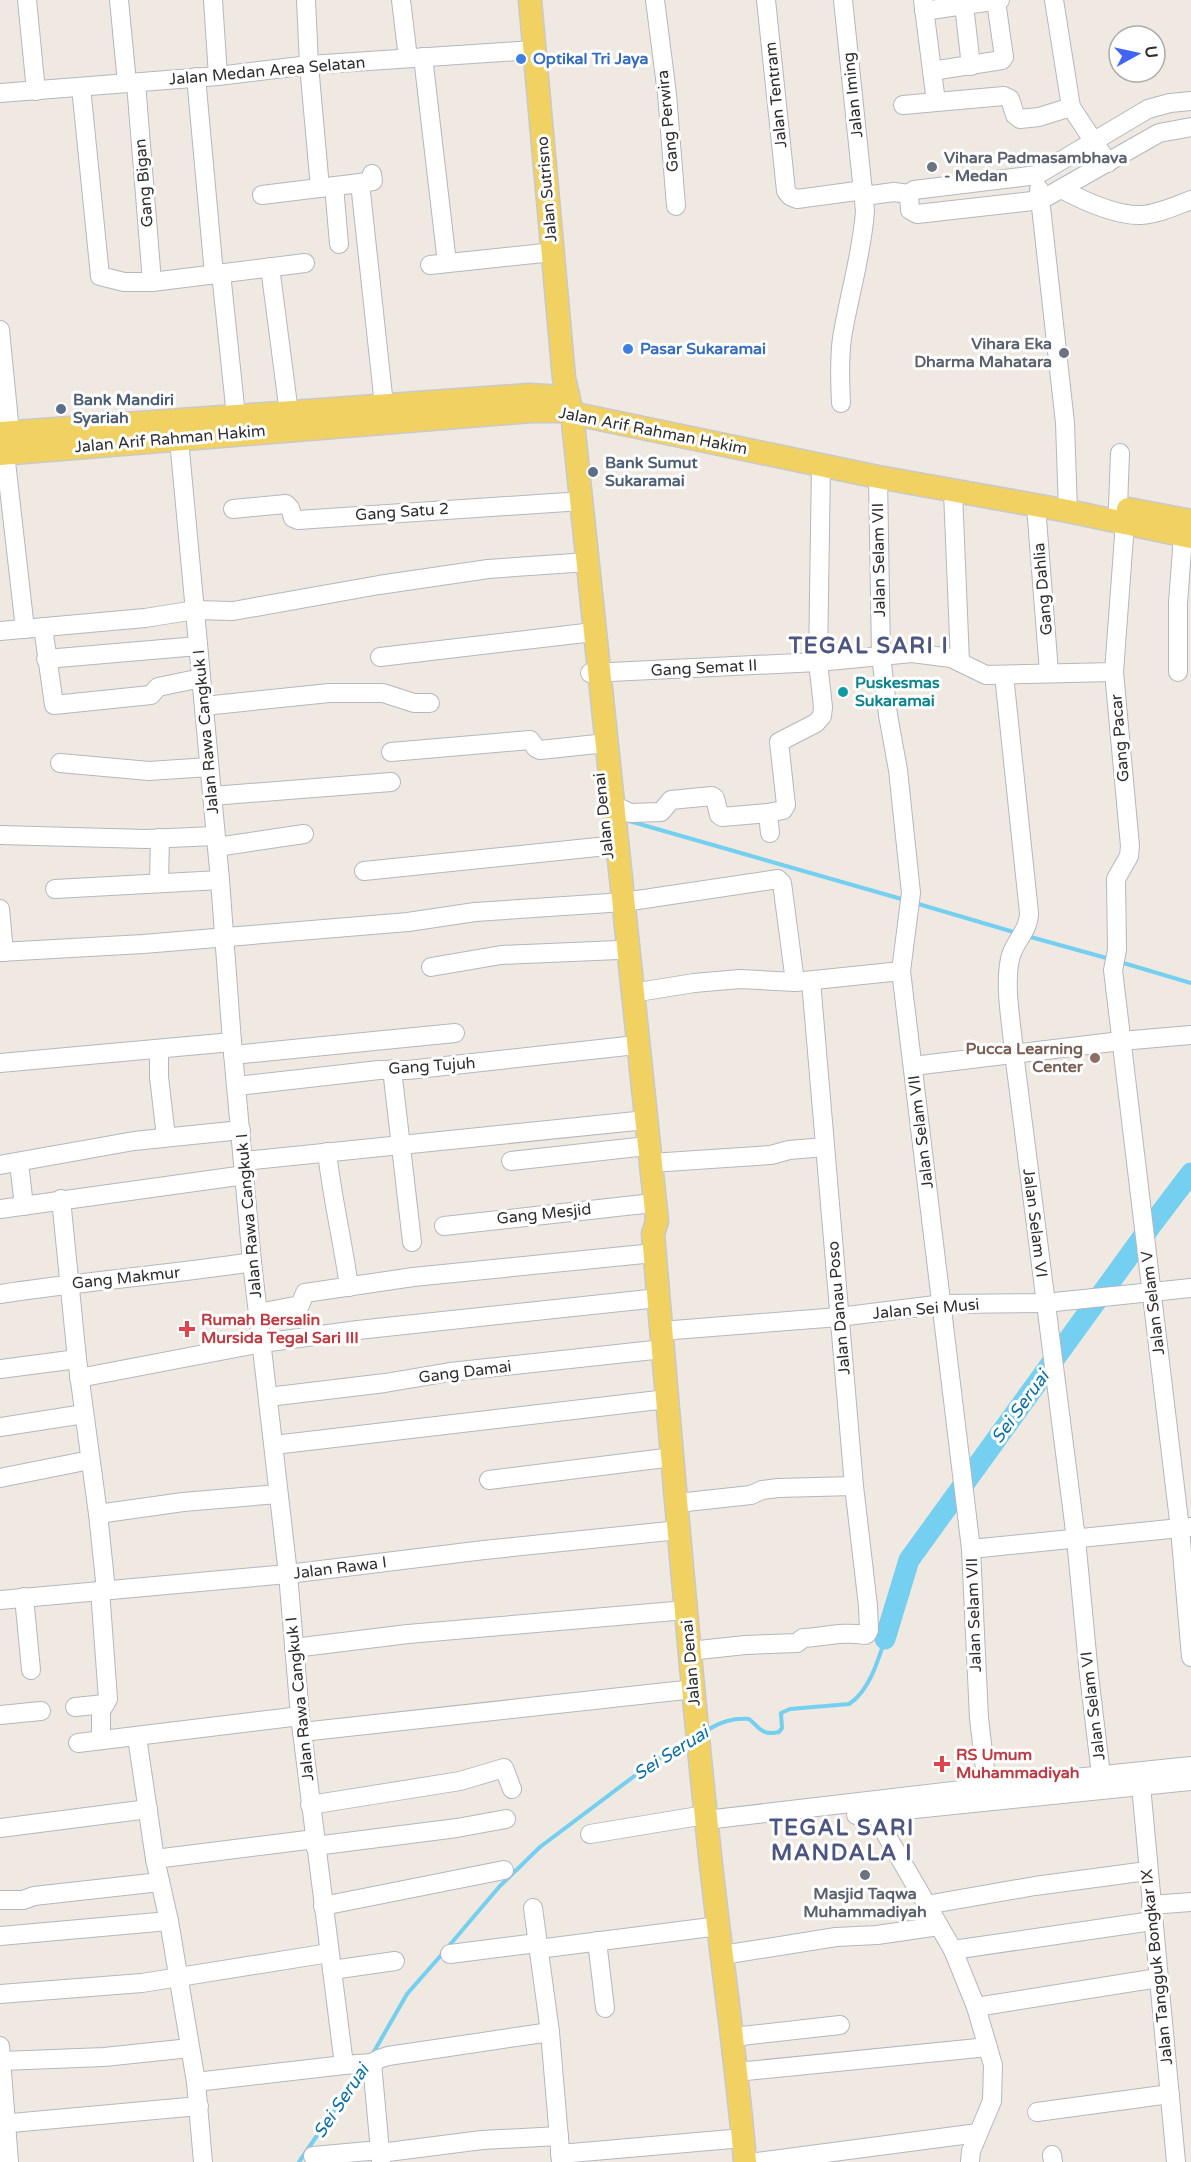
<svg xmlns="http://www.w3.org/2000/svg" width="1191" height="2162" viewBox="0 0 1191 2162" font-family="'Varela Round',sans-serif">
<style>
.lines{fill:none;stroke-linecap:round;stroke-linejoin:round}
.stream{stroke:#75cff0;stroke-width:4}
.river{stroke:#75cff0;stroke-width:21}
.minor-casing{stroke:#b4b7c1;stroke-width:20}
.major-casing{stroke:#c9c9c9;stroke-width:25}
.minor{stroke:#fff;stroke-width:18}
.major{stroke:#f2d163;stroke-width:22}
.shop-dot{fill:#3f7fe0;stroke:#fff;stroke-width:2}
.worship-dot{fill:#6b7280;stroke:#fff;stroke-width:2}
.service-dot{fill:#5c6f8a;stroke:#fff;stroke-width:2}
.culture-dot{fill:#0f9aa8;stroke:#fff;stroke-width:2}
.education-dot{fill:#8d6e63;stroke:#fff;stroke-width:2}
.health-dot{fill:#e0444e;stroke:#fff;stroke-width:2}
.labels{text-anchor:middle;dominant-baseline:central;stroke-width:6;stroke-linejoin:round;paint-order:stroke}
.shop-label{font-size:16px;font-weight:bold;fill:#366cbe;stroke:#fff;text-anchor:start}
.street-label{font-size:16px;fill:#2e2e2e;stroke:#fff}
.worship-label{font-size:16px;font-weight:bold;fill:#5b616d;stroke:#fff;text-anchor:start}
.service-label{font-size:16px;font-weight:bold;fill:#4e5e75;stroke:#fff;text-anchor:start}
.culture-label{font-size:16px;font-weight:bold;fill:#0d838f;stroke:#fff;text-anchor:start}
.education-label{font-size:16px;font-weight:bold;fill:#785e54;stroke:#fff;text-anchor:end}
.health-label{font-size:16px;font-weight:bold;fill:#be3a42;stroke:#fff;text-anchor:start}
.water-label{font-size:18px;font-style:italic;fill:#0d6fa3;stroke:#fff}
.district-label{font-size:22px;font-weight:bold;letter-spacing:1.5px;fill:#4d5680;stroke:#fff}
</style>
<rect width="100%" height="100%" fill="#efe9e1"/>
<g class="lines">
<g class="stream">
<path d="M629,821L905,900"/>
<path d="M915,903L1017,933"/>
<path d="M1027,936L1110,959"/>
<path d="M1120,962L1191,983"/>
<path d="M706,1731C720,1722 732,1718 749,1719C760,1728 762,1736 779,1732L782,1728L781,1713L790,1709L849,1704C869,1691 878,1661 885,1639"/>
<path d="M448,1947L499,1887L540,1847L653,1762L691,1739"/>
<path d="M372,2055L407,1994L443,1953"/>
<path d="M299,2162L361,2071"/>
</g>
<path class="river" d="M885,1639L909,1560L1150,1227L1191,1173"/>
<g class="minor-casing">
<g id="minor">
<path d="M27,0L36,91"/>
<path d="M119,0L127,83"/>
<path d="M213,0L218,76"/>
<path d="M306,0L309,65L320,188"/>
<path d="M401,0L408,58"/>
<path d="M655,0L667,94L676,206"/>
<path d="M766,0L786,191L790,196L797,199L864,190"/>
<path d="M923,0L936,102"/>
<path d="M1054,0L1071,107L1108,163"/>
<path d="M924,11L964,5"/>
<path d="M423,57L447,263"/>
<path d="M971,66L964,5L1000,0"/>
<path d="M932,71L1002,60L1004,57L996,1"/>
<path d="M196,77L214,274"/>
<path d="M136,83L152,282"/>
<path d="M81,87L100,276L124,282H152L305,263"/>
<path d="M0,93L218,76L309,65L534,50"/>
<path d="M1191,101L1170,103L1148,109L1037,175L914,190L909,194L910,210L917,214L1041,200L1159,133L1191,127"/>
<path d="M903,105L1004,96L1010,99L1015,115L1020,119L1039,117L1071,107"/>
<path d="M360,183L373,181L372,174"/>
<path d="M334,186L339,244"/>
<path d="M1039,189L1065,423L1068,511"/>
<path d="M1061,189C1082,200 1117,216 1141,215C1158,214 1175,206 1191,200"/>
<path d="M262,195L360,183L384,405"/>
<path d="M864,196L894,192L909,194"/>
<path d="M430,265L553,252"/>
<path d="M270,267L289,413"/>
<path d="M221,273L236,416"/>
<path d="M0,330L10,432"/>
<path d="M841,403C840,382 839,359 842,338C849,295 862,254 865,211L843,0"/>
<path d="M178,429L220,880L232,1042L252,1262L288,1574L300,1716L344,2065L372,2063L381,2162"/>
<path d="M5,453L25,629"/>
<path d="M878,477L881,655L888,715L898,770L911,893L901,971L971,1549L979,1718L987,1787"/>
<path d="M953,492L960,662"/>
<path d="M1036,506L1049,672"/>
<path d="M1118,507L1120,453"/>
<path d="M233,509L286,504L290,508L293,518L298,520L582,501"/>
<path d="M1125,523L1114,672L1130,846L1129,856L1116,879L1117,950L1113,970L1180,1529L1191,1657"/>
<path d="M43,627L54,705L151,695L158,687L201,678"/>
<path d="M0,631L145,618L195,610L233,611L379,585L488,569L588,562"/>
<path d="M380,657L585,633"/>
<path d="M46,659L198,646"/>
<path d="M1178,672V603L1183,536"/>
<path d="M590,673L818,662L912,653L951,658L986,675L1114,672"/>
<path d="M1004,675L1029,913C1029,930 1016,940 1011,955C1003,983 1012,1025 1014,1053L1076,1539L1089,1675L1101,1775"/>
<path d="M204,706L329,693H383L414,703H430"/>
<path d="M391,752L530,740L536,748L540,750L597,744"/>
<path d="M60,763L149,771L209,767"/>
<path d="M212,796L391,782"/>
<path d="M614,805L630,813L661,812L671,800L712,796L715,798L719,815L722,817L768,813"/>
<path d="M770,833L768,813L783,810L786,805L779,742L816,723L822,716L823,707L818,662L821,465"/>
<path d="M0,835L146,839L215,836"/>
<path d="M217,847L304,834"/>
<path d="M364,871L607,846"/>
<path d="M159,882L160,838"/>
<path d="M55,889L220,880"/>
<path d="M0,909L4,952"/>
<path d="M0,952L143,944L408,922L475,912L624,902L778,879L782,883L795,982"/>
<path d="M431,967L501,955L618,950"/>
<path d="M632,993L694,983L740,979L795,982L901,971"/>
<path d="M159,1049V1077L166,1137"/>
<path d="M233,1055L455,1033"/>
<path d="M0,1063L232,1042"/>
<path d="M913,1066L1121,1041L1191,1035"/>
<path d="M392,1069L412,1242"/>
<path d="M237,1086L379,1070H408L627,1046"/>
<path d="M327,1152C332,1198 343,1242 349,1287"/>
<path d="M244,1161L646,1120"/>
<path d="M511,1161L638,1147"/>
<path d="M19,1163L24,1206"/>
<path d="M651,1163L771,1155L789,1150L825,1147"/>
<path d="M0,1165L134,1141L241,1130"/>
<path d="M61,1199L77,1359L98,1514L106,1590"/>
<path d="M0,1209L245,1175"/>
<path d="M444,1226L644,1204"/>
<path d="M0,1294C84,1281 168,1275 252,1262"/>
<path d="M258,1313L300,1305L305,1293L413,1277L654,1253"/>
<path d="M661,1331L839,1317L943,1304L1045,1303L1191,1288"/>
<path d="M0,1369L77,1359"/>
<path d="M79,1378L262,1343L358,1330L658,1298"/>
<path d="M268,1397L385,1383L450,1372L663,1349"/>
<path d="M0,1427L84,1414"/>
<path d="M274,1445L667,1399"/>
<path d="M0,1478L90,1460"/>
<path d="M489,1480L673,1457"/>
<path d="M677,1503L751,1495L762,1490L778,1488L854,1486"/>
<path d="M98,1514L183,1502L278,1494"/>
<path d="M971,1549L1190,1527"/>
<path d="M100,1590L108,1699L101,1711V1740"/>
<path d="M24,1597L31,1670"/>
<path d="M0,1600L288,1574L484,1550L679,1530"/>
<path d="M294,1648L408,1634L686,1610"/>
<path d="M690,1651L745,1645L797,1643L803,1638C825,1637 841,1631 865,1635L867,1634L869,1630L868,1606L854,1486L811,981"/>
<path d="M75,1707L105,1704"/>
<path d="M0,1715L41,1711"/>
<path d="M302,1732L694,1689"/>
<path d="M137,1737L155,1859L169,1921L196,2082L203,2162"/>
<path d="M78,1743L300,1716"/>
<path d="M1140,1775L1176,2162"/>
<path d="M310,1805L460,1781L504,1768L512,1789"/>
<path d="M876,1813L884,1831L953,1950L976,2007L993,2065L992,2101L971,2151L970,2162"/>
<path d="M856,1815L1191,1781"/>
<path d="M706,1820L987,1787L1191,1766"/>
<path d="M0,1828L148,1809"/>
<path d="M590,1834L705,1815"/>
<path d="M315,1846L457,1828L506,1819"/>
<path d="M155,1859L315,1839"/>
<path d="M0,1900H23L34,1896L160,1882"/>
<path d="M926,1905L1035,1886L1147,1871"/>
<path d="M1151,1905L1191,1902"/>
<path d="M323,1906L504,1870"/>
<path d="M533,1908L550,2032L561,2162"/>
<path d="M0,1936L169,1921"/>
<path d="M597,1941L605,2008"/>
<path d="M538,1949L719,1926"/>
<path d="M953,1950L1152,1921"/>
<path d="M450,1954L537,1943"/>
<path d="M723,1955L836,1937L877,1935L939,1926"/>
<path d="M332,1970L395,1961"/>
<path d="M0,1994L142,1983L329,1953"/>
<path d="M976,2007L1158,1978"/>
<path d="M733,2037L840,2025"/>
<path d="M0,2046L9,2162"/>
<path d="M2,2061L104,2057L190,2048"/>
<path d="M372,2063L379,2059L388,2056L550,2032"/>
<path d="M736,2072L988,2047"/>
<path d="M196,2082L344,2065"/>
<path d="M1037,2112L1170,2094"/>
<path d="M0,2124L199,2106"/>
<path d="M380,2153L482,2140L559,2136"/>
<path d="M560,2154L743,2138"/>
<path d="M1052,2155L1053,2162"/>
<path d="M313,2156L380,2150"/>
<path d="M757,2162L978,2133"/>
</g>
</g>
<g class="major-casing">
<g id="major">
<path d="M530,0L564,378L572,413L657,1221L653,1234C670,1431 686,1629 707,1827C718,1939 736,2050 745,2162"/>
<path d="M0,433L529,395L563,397"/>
<path d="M0,454L531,411H561L878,477L1068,511L1191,537"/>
<path d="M1128,509L1191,521"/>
</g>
</g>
<use href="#minor" class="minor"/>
<use href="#major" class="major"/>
</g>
<g class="shop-dot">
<circle cx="521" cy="59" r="6"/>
<circle cx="628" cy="349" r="6"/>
</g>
<g class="worship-dot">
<circle cx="932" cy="167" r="6"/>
<circle cx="1064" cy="353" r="6"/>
<circle cx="865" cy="1875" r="6"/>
</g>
<g class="service-dot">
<circle cx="61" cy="409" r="6"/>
<circle cx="593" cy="472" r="6"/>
</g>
<circle class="culture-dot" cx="843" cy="692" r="6"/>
<circle class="education-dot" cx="1095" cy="1058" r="6"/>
<g class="health-dot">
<path d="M184 1320h6v6h6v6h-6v6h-6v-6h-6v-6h6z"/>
<path d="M939 1755h6v6h6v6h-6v6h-6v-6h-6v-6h6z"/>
</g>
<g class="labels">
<g class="shop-label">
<text x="533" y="59">Optikal Tri Jaya</text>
<text x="640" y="349">Pasar Sukaramai</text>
</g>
<g class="street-label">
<text transform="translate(267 71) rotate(-5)">Jalan Medan Area Selatan</text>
<text transform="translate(776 95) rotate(-96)">Jalan Tentram</text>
<text transform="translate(853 95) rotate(-96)">Jalan Iming</text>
<text transform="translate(668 121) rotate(-96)">Gang Perwira</text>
<text transform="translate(144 183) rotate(-95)">Gang Bigan</text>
<text transform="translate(547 189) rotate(-95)">Jalan Sutrisno</text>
<text transform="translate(653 431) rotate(11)">Jalan Arif Rahman Hakim</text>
<text transform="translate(170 439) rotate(-5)">Jalan Arif Rahman Hakim</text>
<text transform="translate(402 512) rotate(-4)">Gang Satu 2</text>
<text transform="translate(879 560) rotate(-91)">Jalan Selam VII</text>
<text transform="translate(1043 589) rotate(-95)">Gang Dahlia</text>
<text transform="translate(704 668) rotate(-3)">Gang Semat II</text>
<text transform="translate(206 732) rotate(-95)">Jalan Rawa Cangkuk I</text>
<text transform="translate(1120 738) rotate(-95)">Gang Pacar</text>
<text transform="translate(604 816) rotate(-96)">Jalan Denai</text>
<text transform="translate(432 1066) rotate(-4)">Gang Tujuh</text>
<text transform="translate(921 1132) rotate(-97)">Jalan Selam VII</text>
<text transform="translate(544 1214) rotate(-6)">Gang Mesjid</text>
<text transform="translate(249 1216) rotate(-95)">Jalan Rawa Cangkuk I</text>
<text transform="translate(1035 1223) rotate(83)">Jalan Selam VI</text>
<text transform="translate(126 1278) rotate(-6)">Gang Makmur</text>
<text transform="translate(1153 1303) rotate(-97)">Jalan Selam V</text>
<text transform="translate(839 1308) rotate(-95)">Jalan Danau Poso</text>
<text transform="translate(926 1309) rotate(-5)">Jalan Sei Musi</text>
<text transform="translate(465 1372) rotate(-7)">Gang Damai</text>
<text transform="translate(340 1568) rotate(-7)">Jalan Rawa I</text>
<text transform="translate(974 1615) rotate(-92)">Jalan Selam VII</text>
<text transform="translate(691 1663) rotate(-95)">Jalan Denai</text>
<text transform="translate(300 1699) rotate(-96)">Jalan Rawa Cangkuk I</text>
<text transform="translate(1093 1706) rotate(-97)">Jalan Selam VI</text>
<text transform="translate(1157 1967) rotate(-96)">Jalan Tangguk Bongkar IX</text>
</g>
<g class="worship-label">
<text x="944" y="158">Vihara Padmasambhava<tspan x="944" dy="18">- Medan</tspan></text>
<text x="1052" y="344" text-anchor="end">Vihara Eka<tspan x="1052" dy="18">Dharma Mahatara</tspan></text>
<text x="865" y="1894" text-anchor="middle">Masjid Taqwa<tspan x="865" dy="18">Muhammadiyah</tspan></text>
</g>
<g class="service-label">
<text x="73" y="400">Bank Mandiri<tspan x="73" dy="18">Syariah</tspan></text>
<text x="605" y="463">Bank Sumut<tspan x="605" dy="18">Sukaramai</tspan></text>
</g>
<g class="culture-label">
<text x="855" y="683">Puskesmas<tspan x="855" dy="18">Sukaramai</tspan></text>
</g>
<g class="education-label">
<text x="1083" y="1049">Pucca Learning<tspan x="1083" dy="18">Center</tspan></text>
</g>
<g class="health-label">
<text x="201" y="1320">Rumah Bersalin<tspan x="201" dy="18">Mursida Tegal Sari III</tspan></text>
<text x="956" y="1755">RS Umum<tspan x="956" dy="18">Muhammadiyah</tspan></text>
</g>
<g class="water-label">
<text transform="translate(1020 1407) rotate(-54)">Sei Seruai</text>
<text transform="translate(671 1753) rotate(-32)">Sei Seruai</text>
<text transform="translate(341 2101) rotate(-56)">Sei Seruai</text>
</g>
<g class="district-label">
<text x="869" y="646">TEGAL SARI I</text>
<text x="842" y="1828">TEGAL SARI<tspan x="842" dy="25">MANDALA I</tspan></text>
</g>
</g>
<g transform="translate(1137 54) rotate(82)"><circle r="28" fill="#ffffff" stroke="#ababab" stroke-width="1.5"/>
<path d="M0-4.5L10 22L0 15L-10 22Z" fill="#4264fb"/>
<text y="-9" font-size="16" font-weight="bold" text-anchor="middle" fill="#2e2e2e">U</text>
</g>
</svg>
